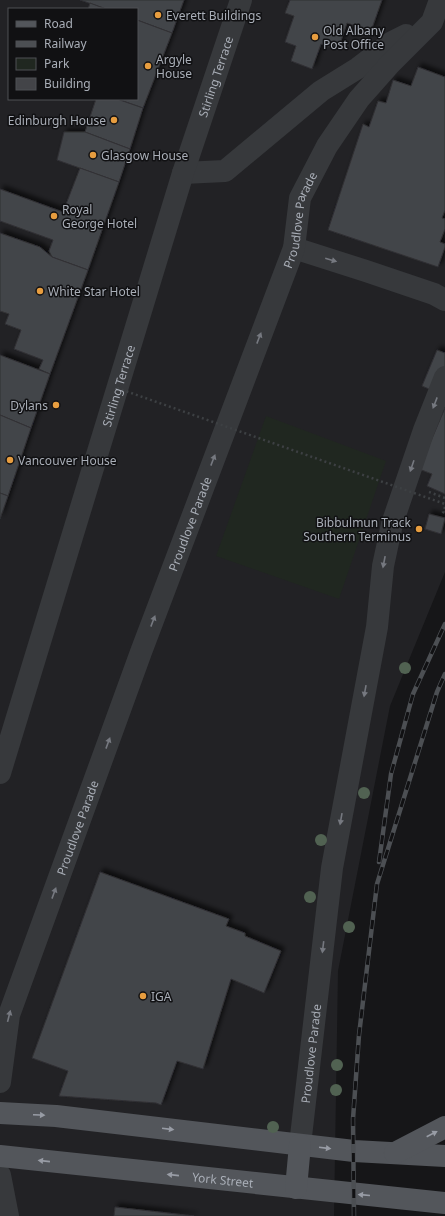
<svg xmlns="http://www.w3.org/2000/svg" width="445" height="1216" viewBox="0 0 445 1216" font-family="'Noto Sans',sans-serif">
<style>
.built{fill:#222225;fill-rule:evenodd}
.green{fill:#202720}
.building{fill:#434448;stroke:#303034;filter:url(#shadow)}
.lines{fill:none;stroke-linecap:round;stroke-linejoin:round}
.path{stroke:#3d4043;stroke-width:2.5;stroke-dasharray:2 3;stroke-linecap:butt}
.minor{stroke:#37393c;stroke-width:22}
.major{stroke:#53565b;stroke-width:22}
.rail-casing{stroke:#4c4f53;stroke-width:4.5}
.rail{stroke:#111113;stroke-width:3;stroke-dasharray:9;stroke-linecap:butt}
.path-bridge{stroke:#3d4043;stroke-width:2.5;stroke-dasharray:2 3;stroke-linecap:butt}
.tree{fill:#516252}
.oneway{fill:#767980}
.oneway2{fill:#989ca5}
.poi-dot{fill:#e79d3f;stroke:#111113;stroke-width:1.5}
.labels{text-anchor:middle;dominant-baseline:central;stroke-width:3;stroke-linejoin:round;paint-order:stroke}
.poi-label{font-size:12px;fill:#a9aeb7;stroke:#111113;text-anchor:start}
.street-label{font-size:12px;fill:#a9aeb7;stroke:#111113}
</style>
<defs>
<filter id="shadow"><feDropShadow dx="3.5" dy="-3.5" stdDeviation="2" flood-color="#0009"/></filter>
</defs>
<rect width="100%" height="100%" fill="#161618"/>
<path class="built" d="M0,0H445V572L390,706L338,971L334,1216H0ZM9,9H137V99H9Z"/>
<path class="green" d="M266,416L386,461L339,599L216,556Z"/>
<g class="building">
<path d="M80,0H184L172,33L137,20V9H106Z"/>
<path d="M290,0H382L371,31L347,23L338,50L321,44L312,69L291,61L296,46L285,42L294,16L285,13Z"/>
<path d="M90,3L106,9H88Z"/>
<path d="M137,20L172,33L143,108L120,100L137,99Z"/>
<path d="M418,67L445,77V210L442,218L445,219V229L440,242L445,244V247L438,267L328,230L363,124L369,127L378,101L386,103L393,80L411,86Z"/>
<path d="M96,99H117L143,108L130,149L85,132Z"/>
<path d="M64,132H85L130,149L119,182L57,160Z"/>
<path d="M80,168L119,182L88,270L52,257L49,251L53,240L0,221V189L63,212Z"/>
<path d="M0,233L40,247L52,257L88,270L50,374L39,369L43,360L14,349L21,330L5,324L9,314L0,311Z"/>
<path d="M437,350L445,353V396L422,386Z"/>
<path d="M0,355L50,374L31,428L0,415Z"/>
<path d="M445,408V494L427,486L432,474L419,469Z"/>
<path d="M0,415L31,428L8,496L0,493Z"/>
<path d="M0,493L8,496L0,519Z"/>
<path d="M429,514L445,518L441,534L425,529Z"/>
<path d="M100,872L229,919L226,926L245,933V936L281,951L264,993L231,979L203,1069L177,1061L161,1105L156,1103L59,1096L68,1071L32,1058Z"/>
<path d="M115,1207L194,1216H114Z"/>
</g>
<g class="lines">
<g class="path">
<path d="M429,492L445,498"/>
<path d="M445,507L443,512L445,513"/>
</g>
<g class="minor">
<path d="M183,173L225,171L321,91L358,68L392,42L406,35"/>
<path d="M294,248L366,271L434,294L445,300"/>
<path id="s1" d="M0,773L183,173L241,0"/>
<path id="s2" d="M0,1082L9,1015L141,652L294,248L300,198L327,146L359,99L390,64L432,22L440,0"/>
<path id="s3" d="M300,1145L332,868L377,627L383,566L392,524L424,430L445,377"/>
<path d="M0,1175L8,1216"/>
</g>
<g class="major">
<path d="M0,1113L56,1116L354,1151L445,1156"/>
<path d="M395,1153L445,1127"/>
<path id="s4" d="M0,1156L445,1203"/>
<path d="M296,1188L300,1145"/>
</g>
<g class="rail-casing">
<g id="rail">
<path d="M379,862L391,774L413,694L445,624"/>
<path d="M354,1216L353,1119L359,1035L377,884L437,692L445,674"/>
</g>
</g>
<use href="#rail" class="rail"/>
<path class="path-bridge" d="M117,388L445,504"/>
</g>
<g class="tree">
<circle cx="405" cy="668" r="6"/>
<circle cx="364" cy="793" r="6"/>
<circle cx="321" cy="840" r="6"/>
<circle cx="310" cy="897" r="6"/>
<circle cx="349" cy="927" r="6"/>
<circle cx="337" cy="1065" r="6"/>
<circle cx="336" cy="1090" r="6"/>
<circle cx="273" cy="1127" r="6"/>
</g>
<defs><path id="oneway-solid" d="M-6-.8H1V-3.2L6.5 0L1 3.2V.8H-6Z"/></defs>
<g class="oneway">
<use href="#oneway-solid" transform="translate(331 260) rotate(16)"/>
<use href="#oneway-solid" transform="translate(259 338) rotate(-69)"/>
<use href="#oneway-solid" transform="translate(435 403) rotate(111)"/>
<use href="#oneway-solid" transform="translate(213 460) rotate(-69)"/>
<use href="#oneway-solid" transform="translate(412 466) rotate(109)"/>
<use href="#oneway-solid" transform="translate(384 562) rotate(101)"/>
<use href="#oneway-solid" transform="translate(153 621) rotate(-69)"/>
<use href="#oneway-solid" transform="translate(365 691) rotate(100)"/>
<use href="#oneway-solid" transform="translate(108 743) rotate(-70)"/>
<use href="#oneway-solid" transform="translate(341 819) rotate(100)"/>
<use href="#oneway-solid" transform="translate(54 893) rotate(-70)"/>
<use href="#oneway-solid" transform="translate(323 947) rotate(97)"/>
<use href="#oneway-solid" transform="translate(9 1016) rotate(-76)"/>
</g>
<g class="oneway2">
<use href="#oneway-solid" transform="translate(39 1115) rotate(3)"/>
<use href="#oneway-solid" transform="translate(168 1129) rotate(7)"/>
<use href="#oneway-solid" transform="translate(432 1134) rotate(-27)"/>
<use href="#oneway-solid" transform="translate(325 1148) rotate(7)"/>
<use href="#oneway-solid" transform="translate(44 1161) rotate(-174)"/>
<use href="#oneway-solid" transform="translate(173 1175) rotate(-174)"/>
<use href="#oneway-solid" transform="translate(364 1195) rotate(-175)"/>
</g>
<g class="poi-dot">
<circle cx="158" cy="15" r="4"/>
<circle cx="315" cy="37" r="4"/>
<circle cx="148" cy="66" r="4"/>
<circle cx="114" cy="120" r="4"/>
<circle cx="93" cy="155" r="4"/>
<circle cx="54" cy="216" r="4"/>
<circle cx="40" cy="291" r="4"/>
<circle cx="56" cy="405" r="4"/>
<circle cx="10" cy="460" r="4"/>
<circle cx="419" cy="529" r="4"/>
<circle cx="143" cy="996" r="4"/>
</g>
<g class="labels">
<g class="poi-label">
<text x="166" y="15">Everett Buildings</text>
<text x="323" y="30">Old Albany<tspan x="323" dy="14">Post Office</tspan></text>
<text x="156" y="59">Argyle<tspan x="156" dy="14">House</tspan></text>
<text x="106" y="120" text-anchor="end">Edinburgh House</text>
<text x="101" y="155">Glasgow House</text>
<text x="62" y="209">Royal<tspan x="62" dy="14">George Hotel</tspan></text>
<text x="48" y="291">White Star Hotel</text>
<text x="48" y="405" text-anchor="end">Dylans</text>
<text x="18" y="460">Vancouver House</text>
<text x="411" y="522" text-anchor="end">Bibbulmun Track<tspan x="411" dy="14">Southern Terminus</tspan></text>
<text x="151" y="996">IGA</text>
</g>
<g class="street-label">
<text stroke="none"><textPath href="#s1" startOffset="729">Stirling Terrace</textPath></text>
<text stroke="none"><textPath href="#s2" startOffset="915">Proudlove Parade</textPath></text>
<text stroke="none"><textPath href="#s1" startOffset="405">Stirling Terrace</textPath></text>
<text stroke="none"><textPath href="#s2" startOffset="591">Proudlove Parade</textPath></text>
<text stroke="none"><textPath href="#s2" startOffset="267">Proudlove Parade</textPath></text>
<text stroke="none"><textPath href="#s3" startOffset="92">Proudlove Parade</textPath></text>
<text stroke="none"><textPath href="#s4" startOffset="224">York Street</textPath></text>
</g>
</g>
<rect x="8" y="8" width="130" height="92" fill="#111113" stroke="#4e5055"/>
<rect x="16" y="21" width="20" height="6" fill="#53565b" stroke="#4e5055"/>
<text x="44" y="28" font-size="12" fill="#a9aeb7">Road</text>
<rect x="16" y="41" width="20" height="6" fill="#4c4f53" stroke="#4e5055"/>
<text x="44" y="48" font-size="12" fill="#a9aeb7">Railway</text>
<rect x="16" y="58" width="20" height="12" fill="#202720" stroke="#4e5055"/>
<text x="44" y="68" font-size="12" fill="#a9aeb7">Park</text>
<rect x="16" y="78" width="20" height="12" fill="#434448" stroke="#4e5055"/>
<text x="44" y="88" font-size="12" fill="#a9aeb7">Building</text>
</svg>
